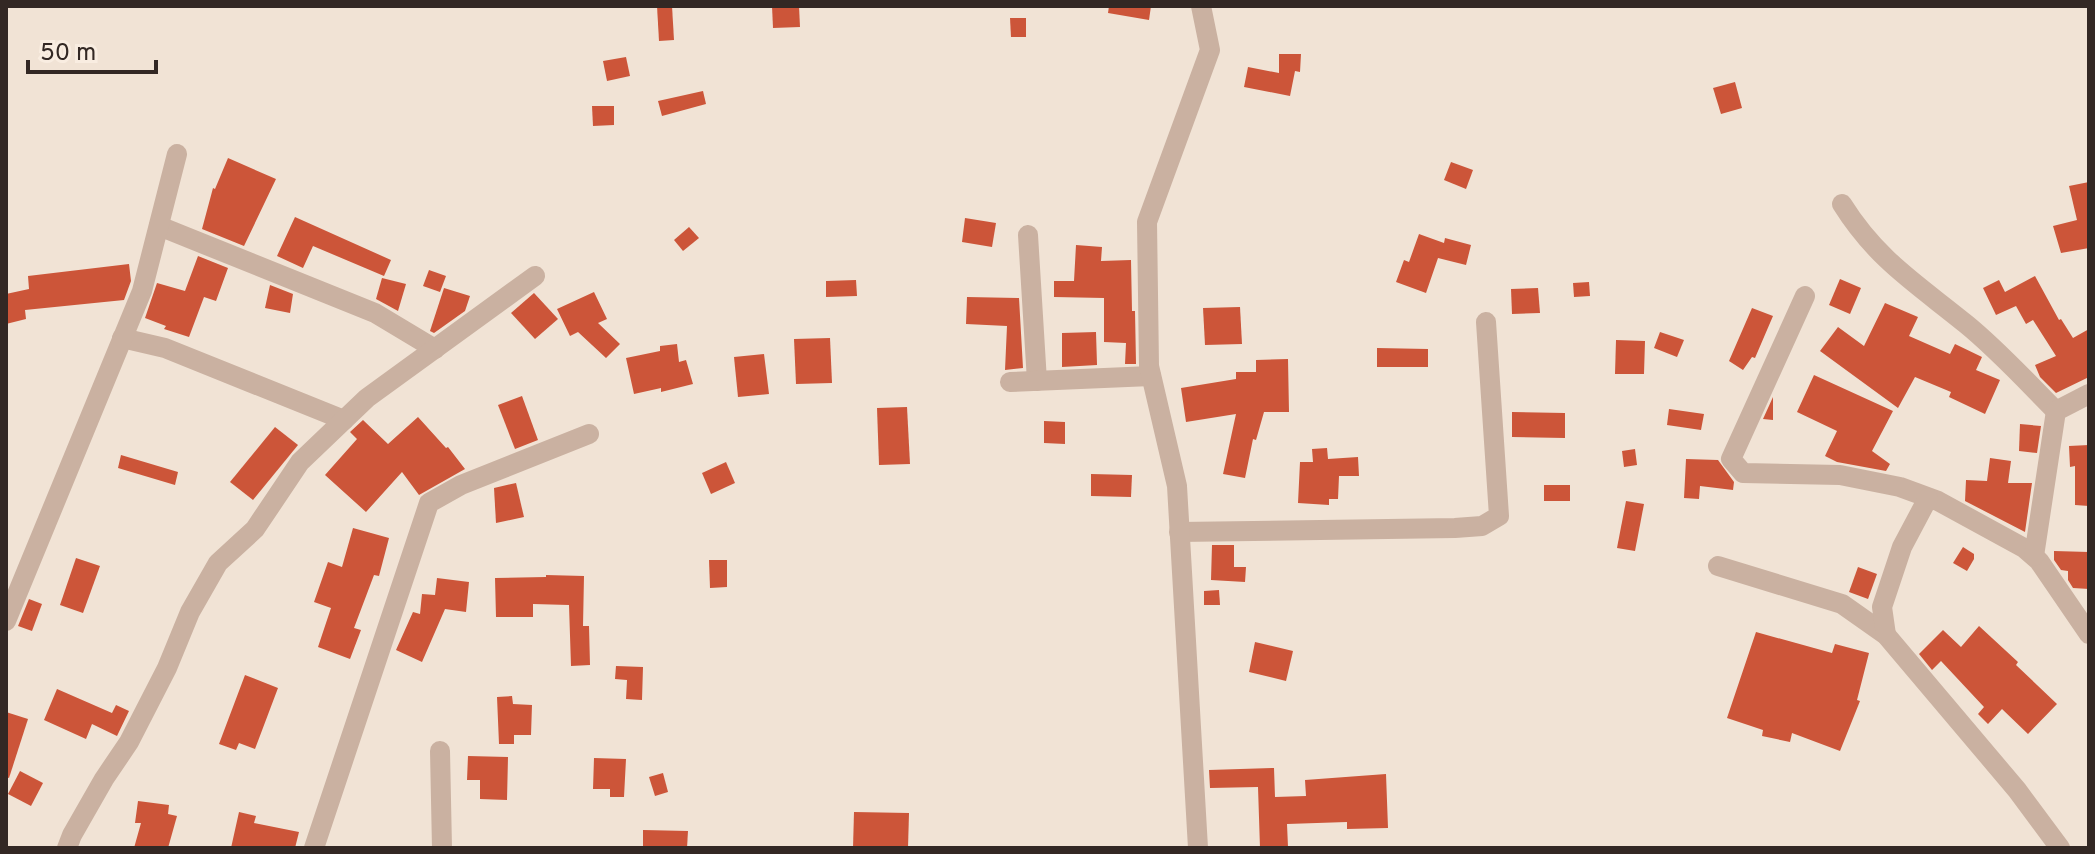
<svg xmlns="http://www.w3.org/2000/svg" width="2095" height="854" viewBox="0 0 2095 854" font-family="Overpass,sans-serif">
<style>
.building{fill:#cc5539}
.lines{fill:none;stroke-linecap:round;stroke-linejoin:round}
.street{stroke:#cab1a1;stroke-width:20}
</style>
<rect width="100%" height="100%" fill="#f1e3d5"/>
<g class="building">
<path d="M657,6H672L674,40L659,41Z"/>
<path d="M772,6H799L800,27L773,28Z"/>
<path d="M1109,6H1151L1149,20L1108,13Z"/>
<path d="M1010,18H1026V37H1011Z"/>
<path d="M1279,54H1301L1300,72L1295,71L1290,96L1244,87L1248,67L1279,73Z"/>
<path d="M626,57L630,76L607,81L603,61Z"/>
<path d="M1735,82L1742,108L1721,114L1713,88Z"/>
<path d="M703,91L706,104L662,116L658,101Z"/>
<path d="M592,106H614V125L593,126Z"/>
<path d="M228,158L276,179L244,246L202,229L213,188L215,189Z"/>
<path d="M1451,162L1473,170L1466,189L1444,180Z"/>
<path d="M2089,182V248L2061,253L2053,226L2077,220L2069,186Z"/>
<path d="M295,217L391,260L384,276L313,246L303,268L277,256Z"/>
<path d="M965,218L996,223L992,247L962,242Z"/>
<path d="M689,227L699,238L683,251L674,240Z"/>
<path d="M1419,234L1444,243L1445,238L1471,245L1466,265L1438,258L1426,293L1396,282L1404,260L1409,262Z"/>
<path d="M1076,245L1102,247L1101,261L1131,260L1132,311H1135L1136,364H1125L1126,343L1104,342V298L1054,297V281H1074Z"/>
<path d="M198,256L228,268L216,301L204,297L189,337L164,329L166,326L145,318L157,283L185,291Z"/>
<path d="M129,264L131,281L124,300L25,310L26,319L6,324V294L29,289L28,276Z"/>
<path d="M429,270L446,276L440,292L423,286Z"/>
<path d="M2035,276L2059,320L2061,319L2073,338L2089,329V377L2056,393L2040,377L2035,365L2056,356L2033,320L2026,324L2016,306L1996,315L1983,288L1999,280L2005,292Z"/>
<path d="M382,278L406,284L398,311L376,299Z"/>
<path d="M1840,279L1861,288L1850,314L1829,305Z"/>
<path d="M856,280L857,296L826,297V281Z"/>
<path d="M1589,282L1590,296L1574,297L1573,283Z"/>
<path d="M270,285L293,294L290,313L265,308Z"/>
<path d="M444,288L470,296L465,311L434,333L430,331Z"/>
<path d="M1538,288L1540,313L1512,314L1511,289Z"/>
<path d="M594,292L607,319L598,323L620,344L606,358L578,332L570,336L557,309Z"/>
<path d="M534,293L558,319L535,339L511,313Z"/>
<path d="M967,297L1019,298L1023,368L1005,370L1007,326L966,324Z"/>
<path d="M1885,303L1918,317L1909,336L1950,354L1955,344L1982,357L1976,370L2000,380L1985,414L1949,397L1951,392L1915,377L1898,408L1820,351L1838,327L1864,346Z"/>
<path d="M1240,307L1242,344L1205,345L1203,308Z"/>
<path d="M1752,308L1773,316L1755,358L1752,357L1743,370L1729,361Z"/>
<path d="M1096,332L1097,365L1062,367V333Z"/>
<path d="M1660,332L1684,340L1677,357L1654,348Z"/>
<path d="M830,338L832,383L796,384L794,339Z"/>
<path d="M1616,340L1645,341L1644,374H1615Z"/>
<path d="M677,344L679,362L686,360L693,384L661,392V388L634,394L626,358L660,351V346Z"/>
<path d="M1377,348L1428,349V367H1377Z"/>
<path d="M764,354L769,394L738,397L734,357Z"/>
<path d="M1288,359L1289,412H1264L1256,440L1253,439L1245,478L1223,474L1236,414L1186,422L1181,388L1236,379V372H1256V360Z"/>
<path d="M1814,375L1893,411L1872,451L1890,464L1886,471L1837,462L1825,456L1837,431L1797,412Z"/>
<path d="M522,396L538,440L515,449L498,405Z"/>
<path d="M1773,397V420L1763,419Z"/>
<path d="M907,407L910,464L879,465L877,408Z"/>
<path d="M1669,409L1704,414L1701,430L1667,425Z"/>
<path d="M1512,412L1565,413V438L1512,437Z"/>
<path d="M418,417L446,448L448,447L465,469L419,495L402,472L366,512L325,475L357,439L350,432L363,420L388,444Z"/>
<path d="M1044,421L1065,422V444L1044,443Z"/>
<path d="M2020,424L2041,426L2037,453L2019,451Z"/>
<path d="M275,427L298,445L253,500L230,482Z"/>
<path d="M2089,445V506L2075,505V466L2070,467L2069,446Z"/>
<path d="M1327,448L1328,459L1358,457L1359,476H1339L1338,499H1329V505L1298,503L1300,462H1313L1312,449Z"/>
<path d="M1635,449L1637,465L1624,467L1622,451Z"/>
<path d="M121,455L178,472L175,485L118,468Z"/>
<path d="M1990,458L2011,461L2008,483H2032L2025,532L1965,501L1966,480L1987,481Z"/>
<path d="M1686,459L1718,460L1734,482L1733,490L1700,486L1699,499L1684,498Z"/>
<path d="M726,462L735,483L711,494L702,473Z"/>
<path d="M1091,474L1132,475L1131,497L1091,496Z"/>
<path d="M516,483L524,517L496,523L494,488Z"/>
<rect x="1544" y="485" width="26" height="16"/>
<path d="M1626,501L1644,504L1635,551L1617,548Z"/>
<path d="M353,528L389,538L379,576L374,575L354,628L361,630L350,659L318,647L331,608L314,602L328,562L342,567Z"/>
<path d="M1212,545H1234V567H1246L1245,582L1211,580Z"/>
<path d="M1963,547L1974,554V559L1967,571L1953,563Z"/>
<path d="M2054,551L2089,552V589L2073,588L2068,580V571L2061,570L2054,560Z"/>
<path d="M76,558L100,566L83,613L60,605Z"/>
<path d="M709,560H727V587L710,588Z"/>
<path d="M1858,567L1877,574L1868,599L1849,592Z"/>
<path d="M546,575L584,576L583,626H589L590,665L571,666L569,605L533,604V617H496L495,578L546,577Z"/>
<path d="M437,578L469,582L466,612L445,609L422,662L396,650L413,612L420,614L422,594L435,595Z"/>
<path d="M1219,590L1220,605H1204V591Z"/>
<path d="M29,599L42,604L32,631L18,626Z"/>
<path d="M1979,626L2018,662L2016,665L2057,704L2028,734L2002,709L1988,724L1978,714L1984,707L1941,661L1932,670L1919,654L1943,630L1961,647Z"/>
<path d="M1756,632L1832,653L1835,644L1869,653L1857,700L1860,701L1840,751L1792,733L1790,742L1762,736L1763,730L1727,718Z"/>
<path d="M1255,642L1293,651L1286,681L1249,672Z"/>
<path d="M616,666L643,667L642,700L626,699L627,680L615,679Z"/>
<path d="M245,675L278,688L255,749L239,743L236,750L219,744Z"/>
<path d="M57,689L112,713L116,705L129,711L117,736L92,724L86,739L44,720Z"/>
<path d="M512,696L513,704L532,705L531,735H514V744H499L497,697Z"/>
<path d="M6,712L28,719L9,778L6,777Z"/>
<path d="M468,756L508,757L507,800L480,799V780H467Z"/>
<path d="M594,758L626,759L624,797H610V789H593Z"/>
<path d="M1274,768L1275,797L1306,796L1305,780L1386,774L1388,828L1347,829V822L1287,824L1288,847L1260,848L1258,787L1210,788L1209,770Z"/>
<path d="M20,771L43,783L31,806L8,794Z"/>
<path d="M663,773L668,792L655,796L649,777Z"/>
<path d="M138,801L169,805L168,814L177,816L168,848H134L141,823H135Z"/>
<path d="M239,812L256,816L254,823L299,832L295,848H231Z"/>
<path d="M854,812L909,813L908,848H853Z"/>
<path d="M643,830L688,831L687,848H643Z"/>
</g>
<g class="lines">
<g class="street">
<path d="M1842,204C1877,260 1917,284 1966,324C1998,350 2027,382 2056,411"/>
<path d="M159,226L375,313L435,349"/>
<path d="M1028,235L1037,381"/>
<path d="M1805,296L1731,459L1743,473L1840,475L1900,487L1938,501L2024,548L2039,561L2089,634"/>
<path d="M122,338L165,348L344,420"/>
<path d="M1010,382L1151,376"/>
<path d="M1179,532L1455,528L1482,526L1499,516L1486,322"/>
<path d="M2034,556L2056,411L2089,394"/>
<path d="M1718,566L1842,604L1886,635L2017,790L2060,848"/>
<path d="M6,621L142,291L177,154"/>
<path d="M1886,635L1882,607L1902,547L1928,498"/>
<path d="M440,751L442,848"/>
<path d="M67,848L72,835L104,779L129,742L167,668L190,612L218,563L255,529L300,462L367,398L535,276"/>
<path d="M314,848L429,503L461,485L589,434"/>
<path d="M1198,848L1177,486L1149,366L1147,222L1210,50L1201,6"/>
</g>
</g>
<rect width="2095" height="854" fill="none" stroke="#332824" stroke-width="16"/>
<path d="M28 60v12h128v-12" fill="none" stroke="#332824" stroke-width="4"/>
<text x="40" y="60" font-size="24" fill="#332824" stroke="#f9ede1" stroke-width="6" paint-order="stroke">50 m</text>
</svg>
